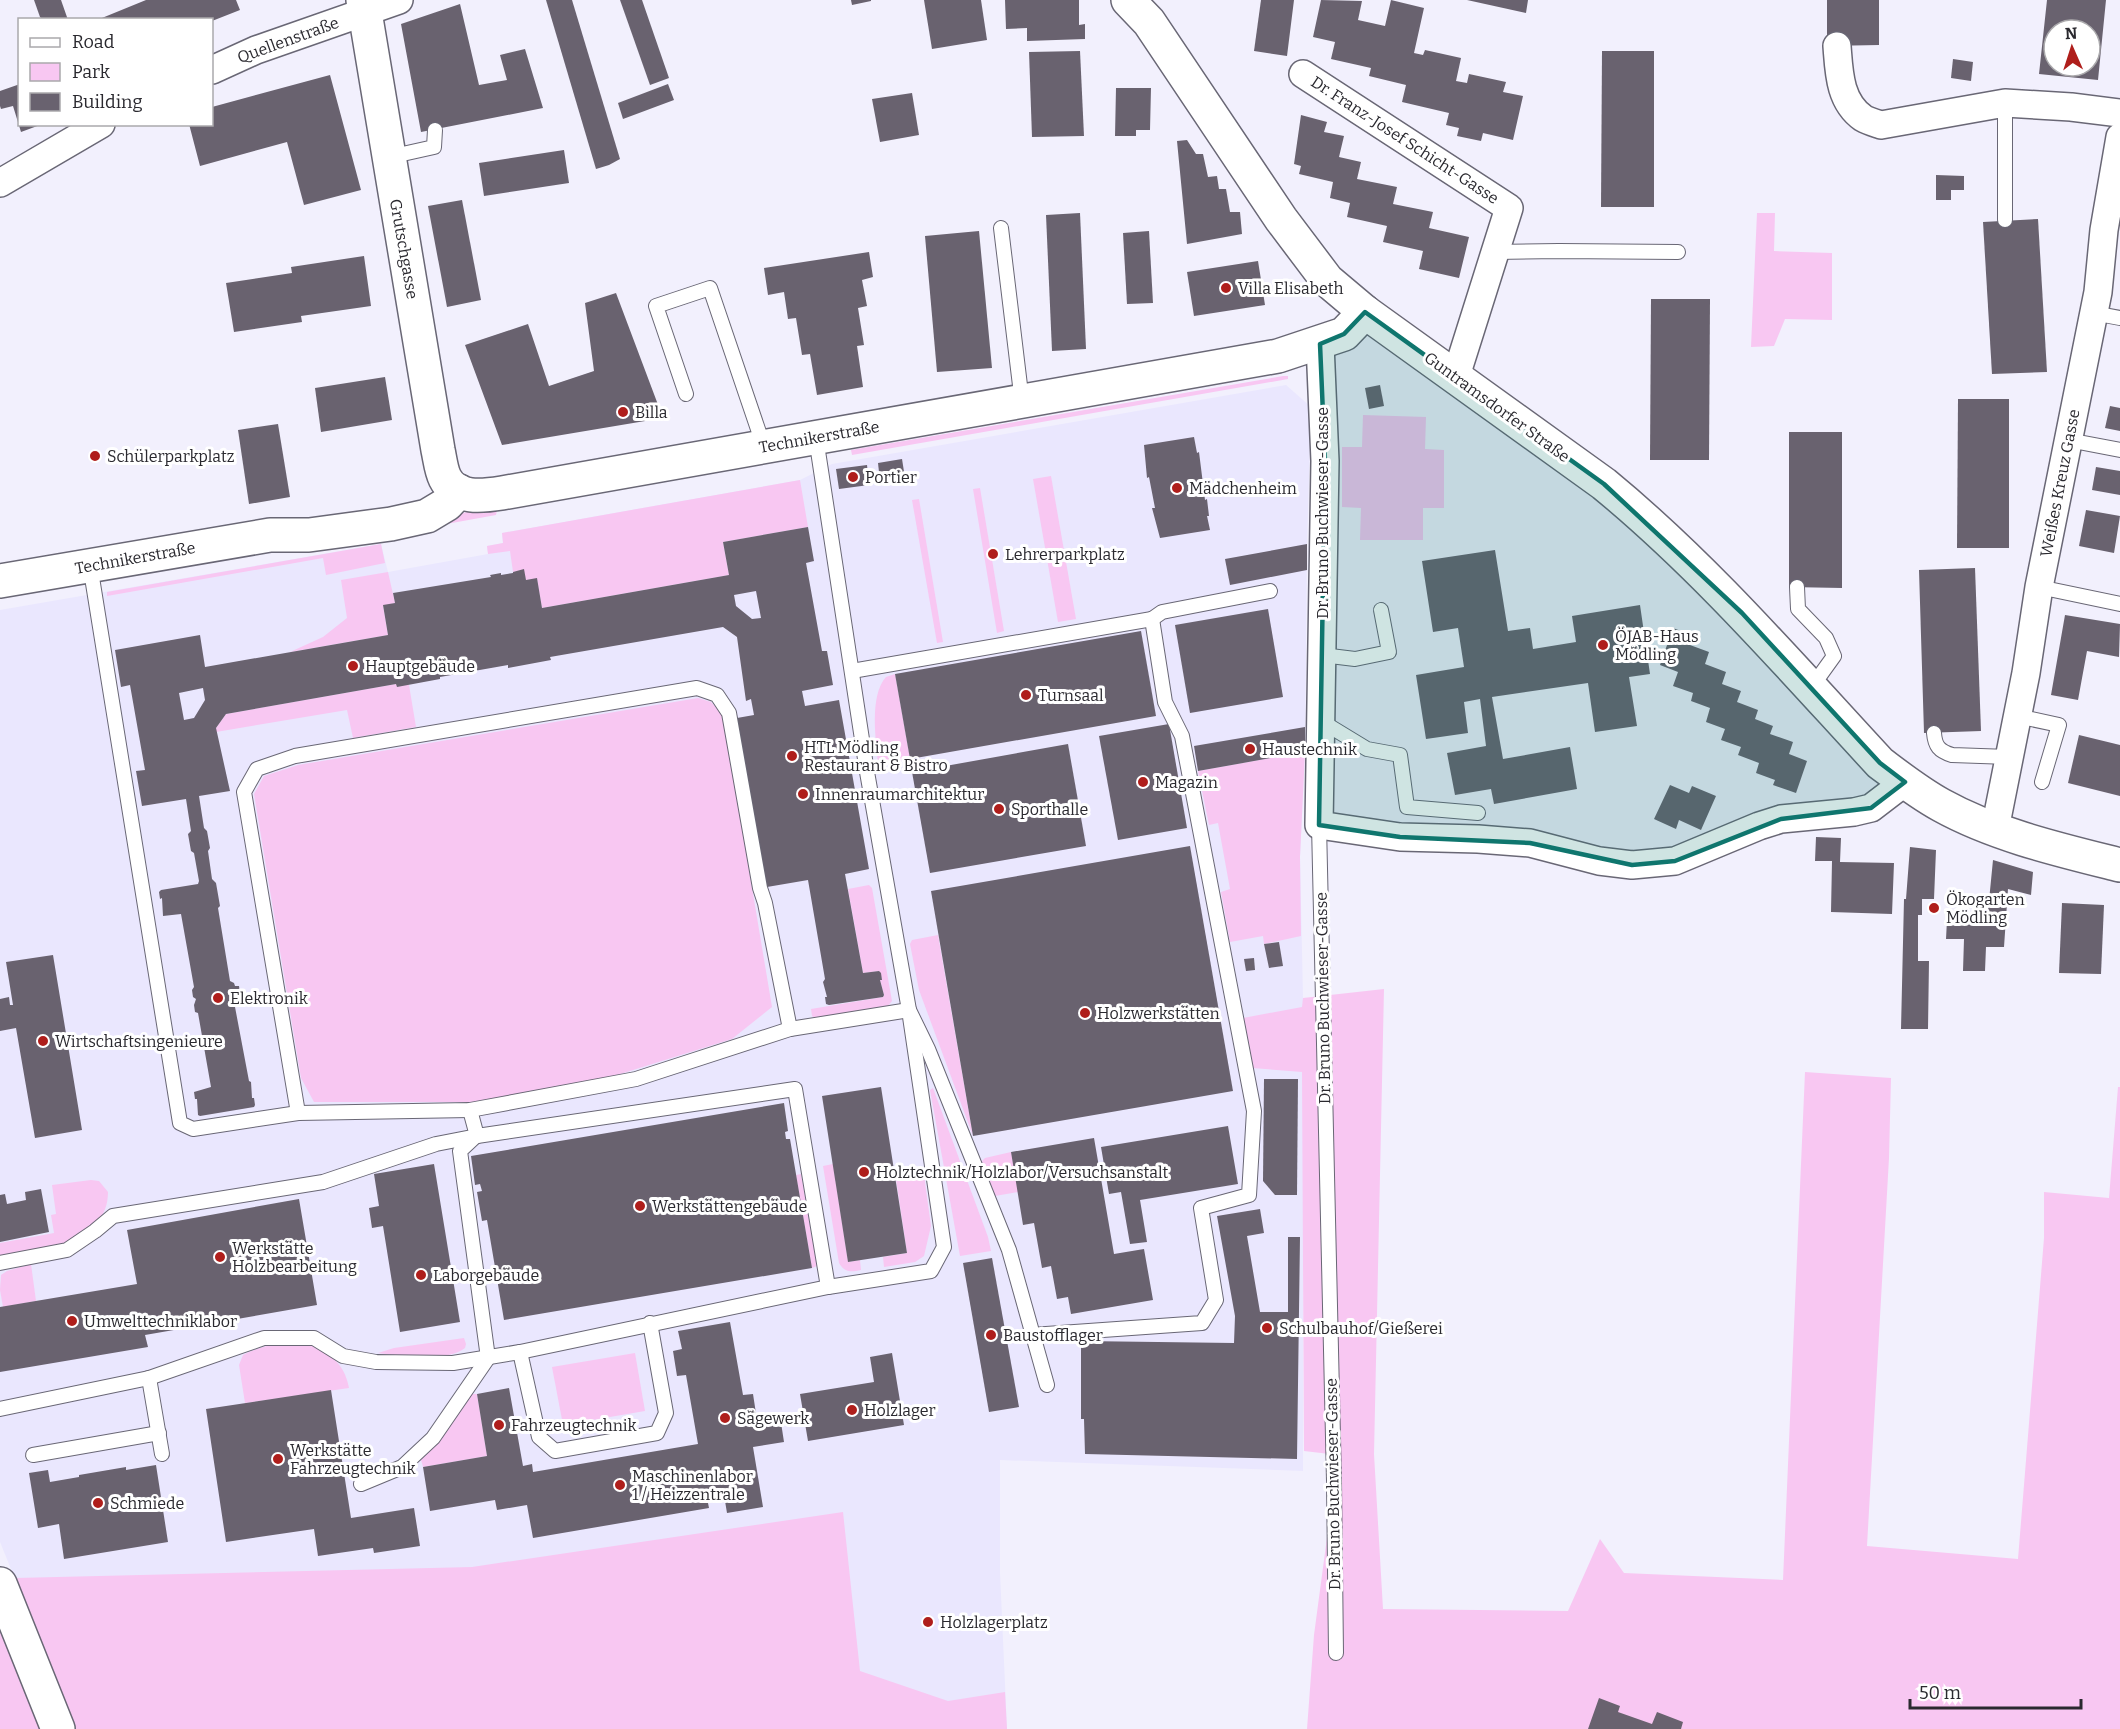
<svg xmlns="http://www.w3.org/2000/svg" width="2120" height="1729" viewBox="0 0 2120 1729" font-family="Bitter,serif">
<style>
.built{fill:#eae7fe}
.green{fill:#f8c7f2}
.building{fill:#69626f;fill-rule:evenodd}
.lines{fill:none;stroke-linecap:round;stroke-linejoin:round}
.lane-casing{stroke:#696775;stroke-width:16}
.street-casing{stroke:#696775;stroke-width:30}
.secondary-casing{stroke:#696775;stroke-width:36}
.lane{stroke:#fff;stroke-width:14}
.street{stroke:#fff;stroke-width:27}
.secondary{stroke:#fff;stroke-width:33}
.marked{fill:#0f766e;fill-opacity:0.2;stroke:#0f766e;stroke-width:4.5;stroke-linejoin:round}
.poi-dot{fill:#af1e1b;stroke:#fff;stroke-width:2}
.labels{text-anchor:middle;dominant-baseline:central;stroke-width:6;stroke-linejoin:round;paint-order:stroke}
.street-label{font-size:16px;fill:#2a292f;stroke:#fff}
.poi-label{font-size:16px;fill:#2a292f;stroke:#fff;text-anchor:start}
</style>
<rect width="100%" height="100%" fill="#f2f0fd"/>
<path class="built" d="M1286,385L1311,407L1307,544L1305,752L1300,857L1303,998V1471L1000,1460V1573L1007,1729H76L0,1542V610L381,544L388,572L488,554L487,546L503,543L502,533L800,480L832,464Z"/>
<g class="green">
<path d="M1757,213H1775L1774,251L1832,253V320L1785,319L1774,346L1751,347Z"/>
<path d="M1283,376H1288V379L852,455L851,450Z"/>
<path d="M1363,415L1426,417L1425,449L1444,450V508H1423V540H1360L1361,508L1342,507V447H1362Z"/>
<path d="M1051,476L1076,619L1058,622L1033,479Z"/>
<path d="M800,480L808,527L723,542L729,575L542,608L537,579L526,580L523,570L513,572L510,551L488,554L487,546L503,543L502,533Z"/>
<path d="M980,488L1004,631L997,633L973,489Z"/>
<path d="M919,499L943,642L937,643L912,500Z"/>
<path d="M497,510L496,515L408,531L400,530L467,512Z"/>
<path d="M381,544L385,563L326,575L323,558L107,596V592Z"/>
<path d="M388,572L395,603L383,606L388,635L290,652L323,637L347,618L341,580Z"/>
<path d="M895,674L910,759L878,764C876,740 869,696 886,677Z"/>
<path d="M396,684L409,685L416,727L353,738L347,710L216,732V728L226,714Z"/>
<path d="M698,698L711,702L723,715L772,1007L732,1039L598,1081L487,1102H314L301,1078L254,794L264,776L298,765Z"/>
<path d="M1305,752L1300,857L1301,936L1264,944L1263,936L1230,942L1221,892L1230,889L1218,823L1209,825L1198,771Z"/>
<path d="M869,885L872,888L892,1001L888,1006L815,1018L812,1016L811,1009L883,997L884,995L880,980L882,979L879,971L863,973L848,889Z"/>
<path d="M938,935L973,1136L919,990L910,944L912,940Z"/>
<path d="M1384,989L1374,1454L1383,1609L1568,1611L1600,1539L1624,1573L1783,1580L1805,1072L1891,1078L1889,1158L1867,1546L2018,1559L2044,1238V1192L2109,1198L2118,1087H2120V1729H1307L1314,1635L1338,1455L1304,1451L1302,1072L1252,1068L1243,1018L1302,1007L1303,998Z"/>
<path d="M933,1088L988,1237L991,1251L960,1256L930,1090Z"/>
<path d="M1011,1152L1018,1192L995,1196L982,1161L985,1158Z"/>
<path d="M833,1164L848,1262L860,1260L861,1270C851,1272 845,1273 839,1263L823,1166Z"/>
<path d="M801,1174L817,1266L812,1268L796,1175Z"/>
<path d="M924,1175L931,1226L924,1256L915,1262L884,1267L883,1257L907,1253L896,1179Z"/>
<path d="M91,1180L99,1181L108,1192C108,1217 92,1231 70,1242C58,1249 16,1254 0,1257V1243L54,1233L51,1215L56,1214L52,1185Z"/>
<path d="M31,1264L36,1301L3,1307L0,1290L1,1275L7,1271Z"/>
<path d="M464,1338L466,1344L465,1348C445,1363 402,1356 378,1353L394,1348Z"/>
<path d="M303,1342C327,1351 344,1361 349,1388L245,1403L239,1365L243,1355C263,1345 281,1342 303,1342Z"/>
<path d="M635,1353L645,1411L563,1425L552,1367Z"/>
<path d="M471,1394H477L487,1456L423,1467L421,1460C441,1439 457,1418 471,1394Z"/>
<path d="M843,1512L860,1671L948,1701L1005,1692L1007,1729H76L15,1578L472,1567Z"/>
<path d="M0,1611L48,1729H0Z"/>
</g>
<g class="building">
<path d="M34,0H61L68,20H43L40,17Z"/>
<path d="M146,0H236L240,10L212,21V20H97Z"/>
<path d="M546,0H572L620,159L609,165L596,169Z"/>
<path d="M620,0H642L669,78L650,85Z"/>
<path d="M851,0H871V1L852,5Z"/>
<path d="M924,0H981L987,40L932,49Z"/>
<path d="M1005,0H1079V25L1085,24V39L1027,41V28L1006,29Z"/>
<path d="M1261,0H1294L1287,56L1254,51Z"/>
<path d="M1321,0L1362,1L1358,20L1385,26L1391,0L1424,8L1414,53L1423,55L1425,50L1461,58L1456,81L1467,83L1469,74L1506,82L1503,92L1523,96L1513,140L1483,133L1481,141L1457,136L1459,128L1446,125L1449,113L1402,102L1406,85L1369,76L1371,68L1331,59L1335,42L1313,37Z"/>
<path d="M1467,0H1528L1526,13Z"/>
<path d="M1827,0H1879V45L1827,46Z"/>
<path d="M2047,0H2106L2098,80L2039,74ZM2054,30H2090V66H2054Z"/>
<path d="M460,4L479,85L507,80L500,55L525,49L543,108L421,132L401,24Z"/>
<path d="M1080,51L1084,136L1032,137L1029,52Z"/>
<path d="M1602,51H1654V207H1601Z"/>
<path d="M1953,59L1973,62L1971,81L1951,78Z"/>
<path d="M330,75L361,190L304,205L287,142L200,166L189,124H212V107Z"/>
<path d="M20,84V124L40,125L21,132L13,106L1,109L0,106V91Z"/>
<path d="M668,84L674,100L623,119L618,103Z"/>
<path d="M1116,88H1151L1150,130H1136V136H1115Z"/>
<path d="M912,93L919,135L880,142L872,99Z"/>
<path d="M1301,115L1327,122L1324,132L1344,136L1339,157L1361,162L1357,179L1397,187L1393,204L1433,212L1429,228L1469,237L1459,278L1419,269L1423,251L1383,242L1387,226L1347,217L1350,203L1330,198L1333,182L1299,174L1301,166L1294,164Z"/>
<path d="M1187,140L1196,154H1203L1208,177L1217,176L1219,189H1226L1230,212H1240L1242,234L1187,244L1177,141Z"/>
<path d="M564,150L569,183L484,196L479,163Z"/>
<path d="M1936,175L1964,176V190H1951V200H1936Z"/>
<path d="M462,200L481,300L447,307L428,206Z"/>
<path d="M1080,213L1086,349L1052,351L1046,215Z"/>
<path d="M2038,219L2047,372L1992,374L1983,222Z"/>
<path d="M979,231L992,368L937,372L925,236Z"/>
<path d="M1149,231L1153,303L1127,304L1123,233Z"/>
<path d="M869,252L873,277L862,280L867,306L858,308L864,345L857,346L863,387L817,395L810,354L802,355L796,318L788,319L784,292L768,295L764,268Z"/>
<path d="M364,256L371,306L301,316L302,322L234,332L226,283L292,273L291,267Z"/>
<path d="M1258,261L1265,305L1194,316L1187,272Z"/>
<path d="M616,293L663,418L502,445L465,345L528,324L549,386L594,371L585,303Z"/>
<path d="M1651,299H1710L1709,460H1650Z"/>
<path d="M385,377L392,420L321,432L315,388Z"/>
<path d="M1380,385L1384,406L1369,409L1365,388Z"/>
<path d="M1958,399H2009V548H1957Z"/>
<path d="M2110,406L2120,408V431L2105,428Z"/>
<path d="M278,424L290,497L249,504L238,430Z"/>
<path d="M1789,432H1842V588L1789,587Z"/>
<path d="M1194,437L1197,453L1199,452L1205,500L1207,499L1209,516H1207L1210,530L1160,538L1152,508H1155L1149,477L1147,478L1144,445Z"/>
<path d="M902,459L905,478L880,481L878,463Z"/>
<path d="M867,465L869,485L839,489L836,469Z"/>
<path d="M2096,467L2120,471V495L2092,490Z"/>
<path d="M2086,510L2120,516L2114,553L2079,546Z"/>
<path d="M808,527L814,561L806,563L822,651H827L833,685L802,691L805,706L839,700L869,869L845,874L863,973L879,971L881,973L882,980H880L884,995L883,997L829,1005L826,1004L825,997H827L823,982L825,979L808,880L767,887L737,718L754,715L751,699L746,701L737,637L723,627L550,657L551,660L508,668V665L440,677V679L397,687L396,684L226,714L216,728L230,791L199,796L204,828L207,831L210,848L208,851L212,879L216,883L220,906L218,908L230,981L234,983L235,986H239L241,1001H237L238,1005L235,1007L249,1081L251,1082L252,1098H254L255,1105L254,1107L200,1116L198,1115L197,1099H195L194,1092L211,1087L198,1013L195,1012L194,1005L196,999L193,997L192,990L194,987L181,914L163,916L162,898L160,899L159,892L161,890L198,884L199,881L194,853L191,851L188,834L191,831L186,799L142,806L136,771L145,770L130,685L121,687L115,650L200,635L205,667L388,635L383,605L395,603L393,593L491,577L490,575L501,573V575L513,573V572L524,569L526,580L537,578L542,608L729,575L723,542ZM756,591L761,618L752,619L736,606L734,595ZM203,688L205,700L194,718L184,720L179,693Z"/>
<path d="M1307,544V570L1230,585L1225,559Z"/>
<path d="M1495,550L1508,631L1530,628L1533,649L1576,642L1572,616L1640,605L1650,674L1629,677L1637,726L1595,732L1588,683L1492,697L1503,759L1570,747L1577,789L1494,804L1491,789L1455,795L1447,753L1486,746L1480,699L1464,702L1468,733L1426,739L1416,675L1464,667L1458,628L1433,632L1422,561Z"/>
<path d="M1975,568L1981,731L1924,733L1919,570Z"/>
<path d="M1268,609L1283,697L1190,713L1175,625Z"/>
<path d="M2065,615L2120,624L2119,657L2087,651L2078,700L2051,695Z"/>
<path d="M1673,628L1694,636L1690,645L1709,652L1705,664L1726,672L1722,684L1741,691L1737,702L1758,710L1755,719L1773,726L1770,734L1793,742L1789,754L1807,761L1796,793L1773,785L1775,780L1756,773L1759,763L1738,755L1741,747L1721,740L1725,729L1706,722L1710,708L1691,701L1693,693L1673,686L1678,672L1660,665Z"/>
<path d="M1141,631L1156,716L910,759L895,674Z"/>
<path d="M1169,724L1187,828L1118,840L1099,736Z"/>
<path d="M1305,727V752L1198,771L1194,746Z"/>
<path d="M2079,735L2120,745V796L2068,783Z"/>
<path d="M1068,744L1086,846L930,873L912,772Z"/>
<path d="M1670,785L1689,793L1692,786L1716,796L1701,830L1679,820L1676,829L1654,819Z"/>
<path d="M1816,837L1841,838L1840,862L1894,863L1892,914L1831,912L1832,861H1815Z"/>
<path d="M1190,846L1233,1091L973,1136L931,891Z"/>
<path d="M1910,847L1936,850L1934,899H1922V915H1918V961H1929L1928,1029H1901L1904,899H1906Z"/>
<path d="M1993,860L2033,872L2031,895L2008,889L2004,947H1986L1985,971H1963L1964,939H1946L1947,920L1987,921Z"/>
<path d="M2062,903L2104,905L2101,974L2059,973Z"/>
<path d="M1279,942L1283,966L1269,968L1264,944Z"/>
<path d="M53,955L82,1130L35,1138L16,1028L0,1031V999L9,997L10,1005H13L6,962Z"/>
<path d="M1254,958L1255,970L1246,971L1244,959Z"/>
<path d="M1264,1079H1298L1297,1195H1275L1263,1181Z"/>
<path d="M881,1087L907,1253L848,1262L822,1096Z"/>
<path d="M784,1103L788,1131L785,1132L786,1139H790L812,1268L504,1320L487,1220L482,1221L477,1192L482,1191L480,1184L475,1185L471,1156Z"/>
<path d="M1228,1126L1238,1184L1140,1200L1147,1242L1130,1244L1121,1192L1109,1194L1101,1147Z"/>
<path d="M1094,1138L1114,1254L1144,1249L1153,1300L1071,1314L1068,1297L1057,1299L1051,1266L1042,1268L1034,1223L1023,1225L1011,1152Z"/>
<path d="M434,1164L460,1322L400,1332L383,1226L372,1228L369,1208L379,1206L374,1174Z"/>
<path d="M41,1189L49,1232L0,1242V1195L5,1194L7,1204L26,1200L25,1192Z"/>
<path d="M299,1199L317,1305L145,1335L148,1347L0,1372V1307L137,1284L127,1230Z"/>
<path d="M1260,1209L1264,1233L1247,1236L1260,1312H1288V1237H1300L1297,1459L1085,1454L1084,1419H1081V1341L1234,1343L1235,1316L1217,1216Z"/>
<path d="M992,1258L1019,1407L989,1412L963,1263Z"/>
<path d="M730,1322L743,1395L753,1394L757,1420L780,1416L784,1442L753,1447L763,1507L727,1513L724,1495L707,1498L709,1508L533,1538L527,1505L497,1510L495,1500L430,1511L423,1467L487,1456L477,1394L509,1388L523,1466L532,1464L533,1472L698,1444L686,1375L677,1376L673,1351L682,1349L678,1331Z"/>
<path d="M892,1353L904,1425L808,1441L800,1394L874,1382L870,1357Z"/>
<path d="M331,1390L351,1518L414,1508L420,1546L374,1553L373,1548L318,1556L314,1529L226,1542L206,1409Z"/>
<path d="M156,1465L168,1542L64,1559L59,1524L38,1528L29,1473L48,1470L50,1482L79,1477V1475L126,1467V1470Z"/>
<path d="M1599,1698L1620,1706L1618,1712L1652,1724L1657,1712L1683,1722L1681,1729H1588Z"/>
</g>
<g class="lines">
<g class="lane-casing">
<g id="lane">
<path d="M2005,103V220"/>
<path d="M389,157L434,147L435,130"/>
<path d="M1001,228L1022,402"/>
<path d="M1495,252L1559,251L1678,252"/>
<path d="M2093,313L2120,318"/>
<path d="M686,394L656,306L710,288L764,447"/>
<path d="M2068,440L2120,450"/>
<path d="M90,565L180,1123L193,1129L298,1113L470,1110L636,1079L790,1029L909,1010L928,1049L1009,1250L1047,1385"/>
<path d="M1797,587L1798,609L1826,638L1834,656L1811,688"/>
<path d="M2039,587L2120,604"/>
<path d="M1152,619L1162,612L1270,591"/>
<path d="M1322,655L1355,659L1389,652L1381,610"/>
<path d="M852,671L1152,619L1165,702L1182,736L1254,1111L1249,1195L1201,1208L1216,1300L1202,1323L1032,1335"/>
<path d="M2017,716L2059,725L2042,782"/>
<path d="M1321,721L1367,749L1400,755L1407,807L1478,813"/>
<path d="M1934,733C1935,746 1939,751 1952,755L2009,757"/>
<path d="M1319,825L1334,1481L1336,1653"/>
<path d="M470,1110L477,1136L795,1089L828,1287"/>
<path d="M298,1113L244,792L257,769L295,756L697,688L717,695L729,713L760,888L765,903L790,1029"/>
<path d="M0,1263L67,1250L95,1231L113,1216L323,1182L436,1144L477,1136"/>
<path d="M520,1352L539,1437L555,1451L657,1433L666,1413L650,1323"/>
<path d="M149,1378L162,1454"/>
<path d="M0,1409L149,1378L264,1338H314L343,1356L376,1362L453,1363L520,1352L828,1287L931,1271L944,1247L909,1010L867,772L816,438"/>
<path d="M33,1455L159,1433"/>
<path d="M361,1484L402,1467L433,1438L488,1358L460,1151L476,1136"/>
</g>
</g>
<g class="street-casing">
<g id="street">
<path d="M1837,46C1839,71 1839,101 1863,118C1868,121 1875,123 1881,125L2005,103L2071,107L2120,113"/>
<path d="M212,70L256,50L399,0"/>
<path d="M1303,74L1509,208L1456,376"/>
<path d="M0,183L101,124"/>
<path d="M1320,344L1325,461L1319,825L1400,837L1478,839L1530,843L1599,861L1632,865L1675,861L1759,826L1781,819L1854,812L1871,808L1905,782"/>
<path d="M1995,829L2026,673L2039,587L2098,292L2104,230L2120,137"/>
</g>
</g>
<g class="secondary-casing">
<g id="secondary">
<path d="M363,0L438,450C440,459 441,470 445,478C456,500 483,496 502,493L1278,356L1344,334L1365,312"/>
<path d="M1128,0L1149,22L1281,219L1327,280L1365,312L1604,484C1705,567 1791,667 1880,763C1900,778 1919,793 1941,805C1995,835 2060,850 2120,865"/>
<path d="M0,581L270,535H309L391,524L427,516L447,504L459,491"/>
<path d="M0,1584L58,1729"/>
</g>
</g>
<use href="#lane" class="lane"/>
<use href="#street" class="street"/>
<use href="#secondary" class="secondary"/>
</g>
<path class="marked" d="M1365,312L1604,484L1742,613L1880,763L1905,782L1871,808L1781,819L1675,861L1632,865L1530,843L1400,837L1319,825L1325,461L1320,344L1344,334Z"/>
<g class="poi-dot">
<circle cx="1226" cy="288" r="6"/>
<circle cx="623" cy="412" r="6"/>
<circle cx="95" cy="456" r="6"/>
<circle cx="853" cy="477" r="6"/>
<circle cx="1177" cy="488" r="6"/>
<circle cx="993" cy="554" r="6"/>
<circle cx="1603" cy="645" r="6"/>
<circle cx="353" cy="666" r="6"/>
<circle cx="1026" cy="695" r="6"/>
<circle cx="1250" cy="749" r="6"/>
<circle cx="792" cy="756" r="6"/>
<circle cx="1143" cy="782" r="6"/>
<circle cx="803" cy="794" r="6"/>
<circle cx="999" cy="809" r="6"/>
<circle cx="1934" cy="908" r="6"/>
<circle cx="218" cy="998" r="6"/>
<circle cx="1085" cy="1013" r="6"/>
<circle cx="43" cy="1041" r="6"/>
<circle cx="864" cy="1172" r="6"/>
<circle cx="640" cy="1206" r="6"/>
<circle cx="220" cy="1257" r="6"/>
<circle cx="421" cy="1275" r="6"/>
<circle cx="72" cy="1321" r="6"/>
<circle cx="1267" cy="1328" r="6"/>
<circle cx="991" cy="1335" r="6"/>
<circle cx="852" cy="1410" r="6"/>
<circle cx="725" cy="1418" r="6"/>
<circle cx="499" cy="1425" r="6"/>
<circle cx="278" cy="1459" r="6"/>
<circle cx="620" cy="1485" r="6"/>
<circle cx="98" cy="1503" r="6"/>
<circle cx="928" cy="1622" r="6"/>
</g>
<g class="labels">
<g class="street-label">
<text transform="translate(288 40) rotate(-20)">Quellenstraße</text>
<text transform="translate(1405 140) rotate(33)">Dr. Franz-Josef Schicht-Gasse</text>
<text transform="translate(404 249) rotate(80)">Grutschgasse</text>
<text transform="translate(1497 407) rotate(36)">Guntramsdorfer Straße</text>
<text transform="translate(819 437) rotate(-10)">Technikerstraße</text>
<text transform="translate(2060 483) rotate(-79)">Weißes Kreuz Gasse</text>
<text transform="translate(1322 513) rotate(-90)">Dr. Bruno Buchwieser-Gasse</text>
<text transform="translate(135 558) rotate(-10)">Technikerstraße</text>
<text transform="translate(1323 998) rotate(-91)">Dr. Bruno Buchwieser-Gasse</text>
<text transform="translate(1333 1484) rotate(-91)">Dr. Bruno Buchwieser-Gasse</text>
</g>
<g class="poi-label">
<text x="1238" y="288">Villa Elisabeth</text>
<text x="635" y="412">Billa</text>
<text x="107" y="456">Schülerparkplatz</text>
<text x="865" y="477">Portier</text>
<text x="1189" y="488">Mädchenheim</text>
<text x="1005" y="554">Lehrerparkplatz</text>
<text x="1615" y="636">ÖJAB-Haus<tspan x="1615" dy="18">Mödling</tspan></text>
<text x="365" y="666">Hauptgebäude</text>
<text x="1038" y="695">Turnsaal</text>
<text x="804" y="747">HTL Mödling<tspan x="804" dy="18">Restaurant &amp; Bistro</tspan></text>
<text x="1262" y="749">Haustechnik</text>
<text x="1155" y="782">Magazin</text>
<text x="815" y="794">Innenraumarchitektur</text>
<text x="1011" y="809">Sporthalle</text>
<text x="1946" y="899">Ökogarten<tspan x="1946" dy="18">Mödling</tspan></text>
<text x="230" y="998">Elektronik</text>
<text x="1097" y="1013">Holzwerkstätten</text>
<text x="55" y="1041">Wirtschaftsingenieure</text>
<text x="876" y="1172">Holztechnik/Holzlabor/Versuchsanstalt</text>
<text x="652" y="1206">Werkstättengebäude</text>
<text x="232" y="1248">Werkstätte<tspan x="232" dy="18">Holzbearbeitung</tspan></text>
<text x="433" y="1275">Laborgebäude</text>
<text x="84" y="1321">Umwelttechniklabor</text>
<text x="1279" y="1328">Schulbauhof/Gießerei</text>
<text x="1003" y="1335">Baustofflager</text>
<text x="864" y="1410">Holzlager</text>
<text x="737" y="1418">Sägewerk</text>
<text x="511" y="1425">Fahrzeugtechnik</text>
<text x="290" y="1450">Werkstätte<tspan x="290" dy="18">Fahrzeugtechnik</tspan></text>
<text x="632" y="1476">Maschinenlabor<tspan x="632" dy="18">1 / Heizzentrale</tspan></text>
<text x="110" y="1503">Schmiede</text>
<text x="940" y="1622">Holzlagerplatz</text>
</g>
</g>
<rect x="18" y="18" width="195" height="108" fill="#ffffff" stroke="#aaa9ac" stroke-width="1.5"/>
<rect x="30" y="38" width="30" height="9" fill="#ffffff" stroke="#aaa9ac" stroke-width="1.5"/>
<text x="72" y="48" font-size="18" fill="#2a292f">Road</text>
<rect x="30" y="63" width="30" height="18" fill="#f8c7f2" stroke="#aaa9ac" stroke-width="1.5"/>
<text x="72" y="78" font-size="18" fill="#2a292f">Park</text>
<rect x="30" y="93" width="30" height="18" fill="#69626f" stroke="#aaa9ac" stroke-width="1.5"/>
<text x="72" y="108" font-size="18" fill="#2a292f">Building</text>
<g transform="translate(2072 48) rotate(357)"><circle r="28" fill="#ffffff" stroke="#aaa9ac" stroke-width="1.5"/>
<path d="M0-4.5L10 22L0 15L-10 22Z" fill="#af1e1b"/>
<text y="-9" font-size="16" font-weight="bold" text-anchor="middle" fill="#2a292f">N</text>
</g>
<path d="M1910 1699v9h171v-9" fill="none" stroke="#2a292f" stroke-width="3"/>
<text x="1919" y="1699" font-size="18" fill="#2a292f" stroke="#ffffff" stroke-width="4.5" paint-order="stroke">50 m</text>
</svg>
